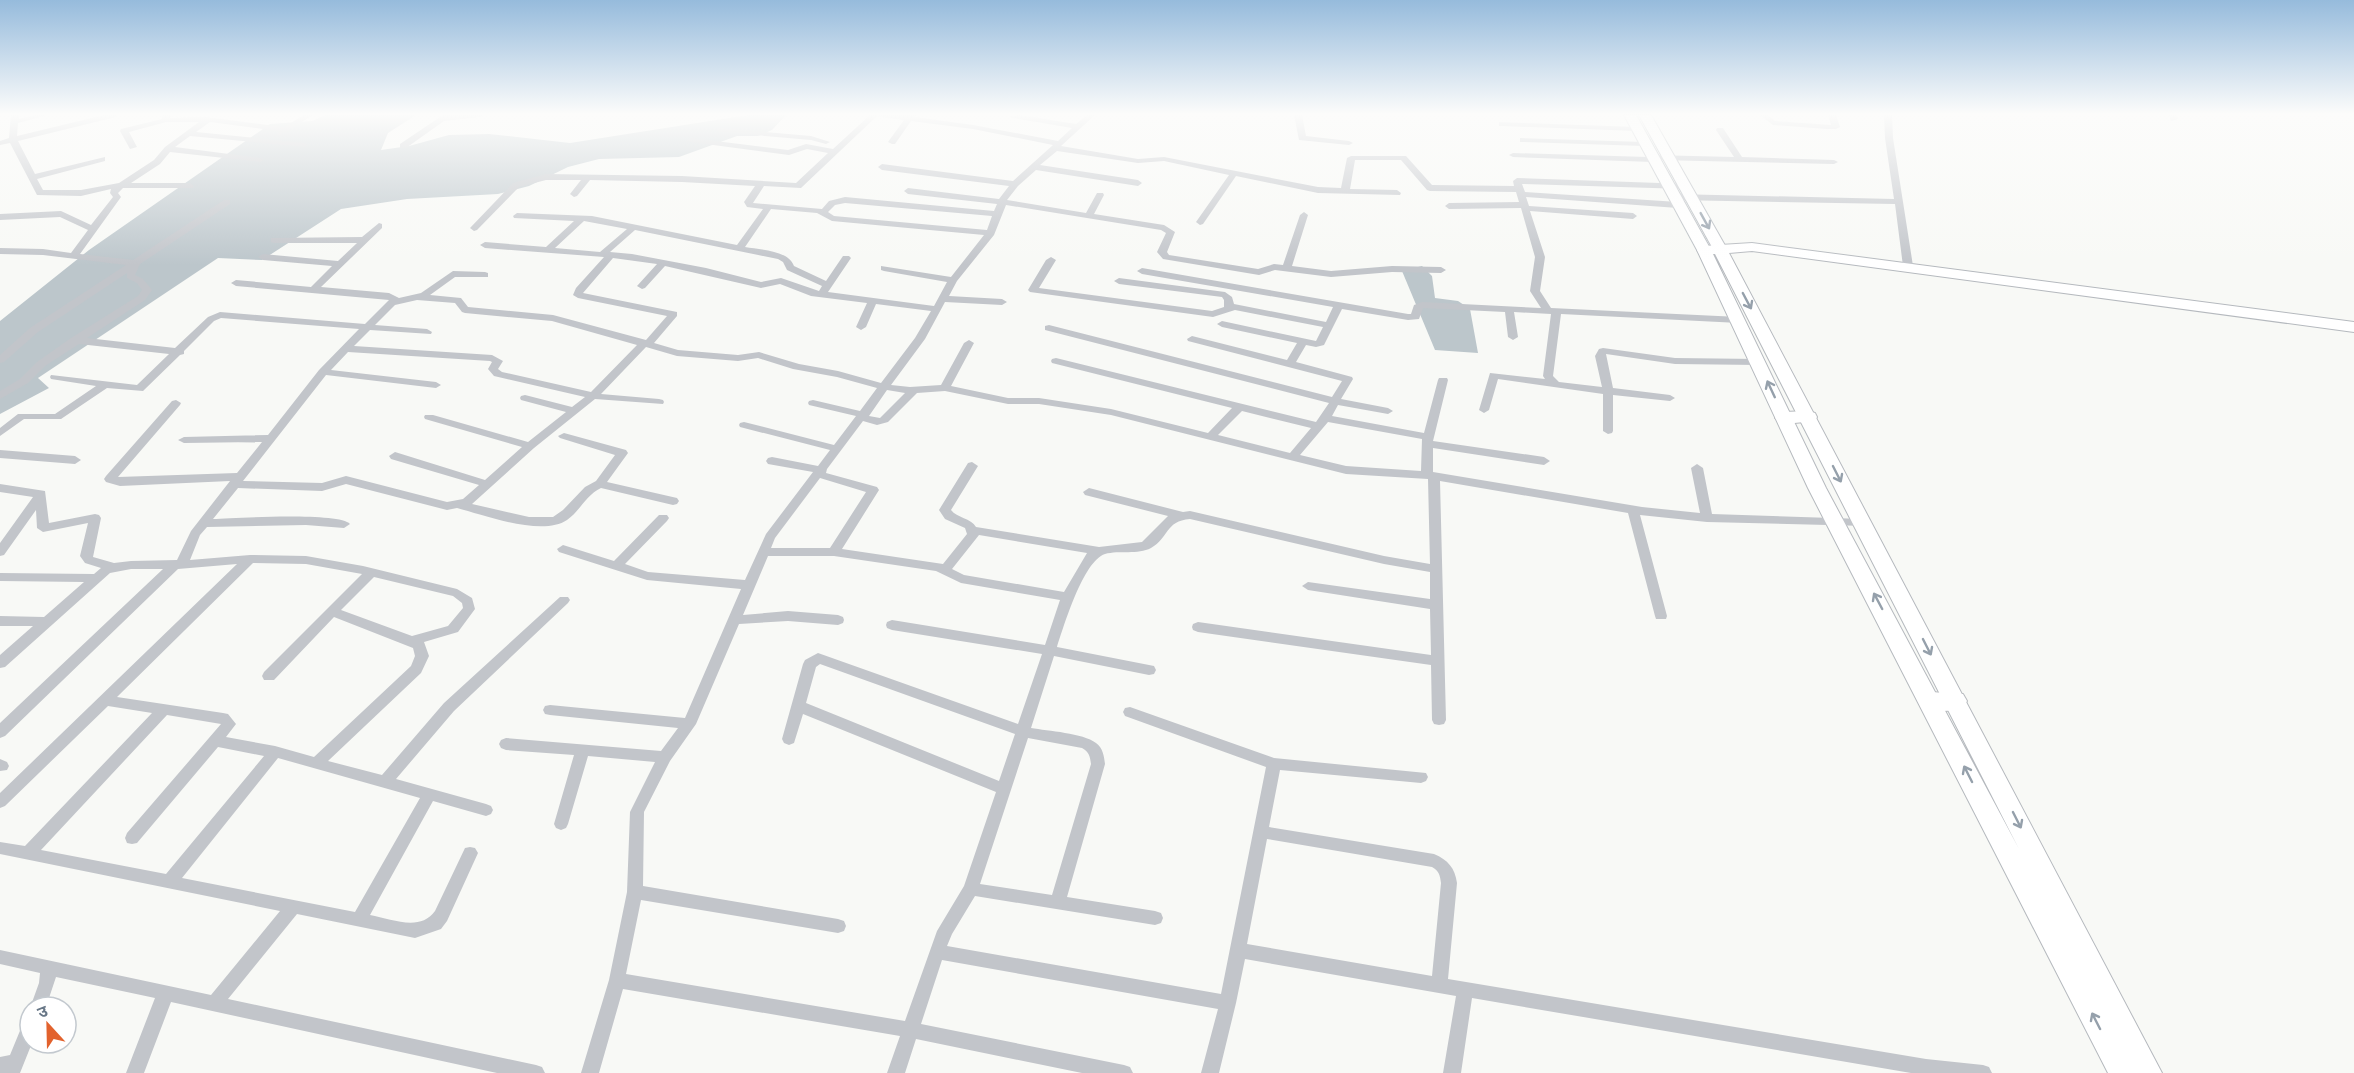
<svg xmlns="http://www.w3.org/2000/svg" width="2354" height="1073" viewBox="0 0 2354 1073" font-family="Figtree,'Noto Sans Devanagari',sans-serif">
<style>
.water{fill:#bcc6cb}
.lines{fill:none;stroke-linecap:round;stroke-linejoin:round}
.secondary-casing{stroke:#b6bbc0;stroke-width:2}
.primary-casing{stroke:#b5b9be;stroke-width:2}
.trunk-casing{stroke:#b7babe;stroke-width:2}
.minor{fill:#c2c5ca;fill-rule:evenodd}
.secondary{fill:#fff;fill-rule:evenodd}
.primary{fill:#fff;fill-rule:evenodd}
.trunk{fill:#fff;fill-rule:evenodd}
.oneway{stroke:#95a0ab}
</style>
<rect width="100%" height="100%" fill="#f8f9f6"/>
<g class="water">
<path d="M326,115H416L388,133L381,150L409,146L449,135L489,134L570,143L748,115H786L772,130L758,136H737L679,157L599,159L568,167L529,186L498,194L407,199L341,209L262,260L218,258L38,378L49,388L0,414V321L89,250L270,124L312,121Z"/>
<path d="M1422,266L1432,276L1435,298L1458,301L1470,309L1478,353L1435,350L1402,271Z"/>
</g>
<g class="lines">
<g class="secondary-casing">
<g id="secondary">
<path d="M1624,115H1636L1711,250L1709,253H1699L1697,250Z"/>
<path d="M1639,115H1651L1727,249L1725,252H1715L1713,249Z"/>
</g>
</g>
<g class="primary-casing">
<path id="primary" d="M1752,243L2354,322V332L1752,251L1729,253L2162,1073H2108L1808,488L1697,250L1704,246ZM1713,254H1715L2019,849L1826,488Z"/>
</g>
<g class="trunk-casing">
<g id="trunk">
<path d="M1808,411L1815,413L1817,417L1815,421L1784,424L1775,418L1784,412Z"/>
<path d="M1930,692L1963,694L1967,701L1963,708C1950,712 1935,712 1922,708L1918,701L1922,694Z"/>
</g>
</g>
<g class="minor">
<path d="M11,115H19V119L35,115H48L18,123L17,136L104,115H117L116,117L18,141L35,174L105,157V161L37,179L43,190H81L119,183L154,160L165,147L199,122H166L129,132L137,147L130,149L120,131L121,129L162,119L163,115H171L170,118L206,117L284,127L304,115H313L281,135H278V131L210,122L196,132L304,143L308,145L304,147L190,136L175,147L260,158L264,160L260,162L170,152L160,164L131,183H190L194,186L193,188H123L118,193L121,197L80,254L133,260L224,200H230V204L140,264L135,275L143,279L152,290L145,300L87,338L175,348L208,317L220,312L365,324L389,300L236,286L231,283L236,280L311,287L332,266L263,260L258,257L263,254L338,261L357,243H274L271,242V238L362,237L379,223L382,224V228L321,287L389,293L399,298L421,293L453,271L485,272L488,273V277H455L430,295L461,298L468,307L553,315L646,340L667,316L578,298L573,295L576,288L604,257L485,248L480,245L485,242L546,247L574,221L514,218L513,216L517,213L592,216L737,245L763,209L747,207L744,202L755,186L682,182L590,180L577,196L574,197L570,194L581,180H546L519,187L477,230L474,231L470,228L513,183L546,174L682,176L796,183L828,153L807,149L789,155L691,142L687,140L691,138L788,150L806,144L833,149L870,115H878L801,188L764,186L753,203L822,209L829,201L845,197L994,211L997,204L908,194L904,191L908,188L999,199L1009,186L882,170L878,167L882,164L1013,181L1053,145L973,129L911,121L895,144H892L888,142L904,120L882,117L878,115H916L915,117L973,125L1058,141L1072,128L1013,118L1009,116L1020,115L1076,124L1087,115H1095L1061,146L1138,159L1164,157L1318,187L1341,188L1347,158L1351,156H1406L1432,185L1514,186L1513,181L1517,178L1688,184L1689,186L1685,189L1522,184L1525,192L1678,202L1682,205L1678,208L1526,197L1529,206L1633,213L1637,216L1633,219L1530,211L1545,257L1540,291L1551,308L1739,317L1744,320L1739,323L1561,314L1553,376L1559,382L1602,387L1595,356L1599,349L1603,348L1675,358L1758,359L1763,362L1758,365L1675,364L1606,354L1613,388L1670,395L1675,398L1670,401L1613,395V431L1612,433L1608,434L1603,431V394L1498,379L1489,410L1484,413L1479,410L1490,373L1545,379L1543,376L1551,314L1514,312L1518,337L1513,340L1508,337L1505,312L1423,308L1419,319L1408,320L1342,309L1324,345L1316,347L1306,345L1296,362L1352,377L1353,379L1341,399L1388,408L1393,411L1388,414L1338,405L1332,416L1424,433L1438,380L1439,378H1447L1448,380L1433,441L1544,457L1550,461L1544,465L1433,448V472L1642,507L1700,513L1691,468L1697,464L1703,468L1712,514L1863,519L1869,523L1867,526L1707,522L1640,515L1667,616L1666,619H1656L1655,616L1628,513L1440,481L1446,720L1444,724L1439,725L1434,724L1432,720L1431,665L1198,632L1193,630L1192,627L1193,624L1198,622L1431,655L1430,609L1308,590L1302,586L1308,582L1430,599V572L1384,564L1190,519C1165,521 1169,538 1151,548C1138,555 1119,550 1105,554C1083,561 1064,626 1057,647L1149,665L1154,666L1156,670L1154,674L1149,675L1054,656L1031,728C1048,731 1083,733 1096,743C1103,748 1104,756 1105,764L1067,897L1155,911L1161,913L1163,918L1161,923L1155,925L975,896L952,934L947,946L1221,994L1266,767L1125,716L1123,712L1125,708L1130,707L1274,758L1426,773L1428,777L1426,781L1421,783L1280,770L1269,827L1434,854C1448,860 1455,868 1457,883L1448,979L1926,1059L1983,1065L1989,1067L1992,1073H1911L1472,998L1461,1073H1443L1456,996L1245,959L1236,1003L1219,1073H1201L1218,1009L942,960L921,1024L1124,1065L1130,1067L1133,1073H1082L916,1039L905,1073H887L900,1036L623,989L599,1073H581L609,980L627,892L630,812L655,762L588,756L568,824L566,828L561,830L556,828L554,824L574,755L506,750L501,748L499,744L501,740L506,738L661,751L678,728L550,715L545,714L543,710L545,706L550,705L685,718L741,589L647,580L559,552L557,549L563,545L614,561L659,515H667L669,518L667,521L625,564L648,572L745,580L766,534L813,472L768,464L766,461L768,458L772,457L818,466L830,450L740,427L739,425L740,423L744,422L834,445L856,416L809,405L808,403L809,401L813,400L860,411L877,388L837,377L793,369L758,358L738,361L677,356L646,347L601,394L659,399L663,400L664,402L663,404L595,399L534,448L472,504L529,517H553L563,510L585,487L596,481L615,455L560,438L558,436L564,433L626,450L628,453L607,482L677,498L679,501L677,504L673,505L601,488C586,495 580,511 567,520C542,537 484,515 457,508L447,510L346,484L322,491L238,488L213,519C235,518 339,512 350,524L344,528L306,525L207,527L200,535L190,560L250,555L306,556L363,566L457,589L472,598L475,609L458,632L424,642L429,656L421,673L328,761L382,775L444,703L560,597H568L570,600L568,603L454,711L396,779L486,804L491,806L493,810L491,814L486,816L433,801L370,915C392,919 420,932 435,911L465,848L470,847L475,848L478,853L447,921L441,929L415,938L297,914L228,999L536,1065L542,1067L545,1073H497L171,1002L144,1073H126L155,998L56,977L46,1007L30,1008L39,983L40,973L0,964V950L211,995L280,911L0,854V842L25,846L152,713L108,706L5,806L0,808V793L237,564L178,569L5,736L0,738V723L163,569H131L110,573L5,667L0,668V655L33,626H0V616L44,617L84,582L0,581V573L94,574L101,568L85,563L80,556L88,523L43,532L37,528L36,510L4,555L0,556V543L33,497L0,492V484L45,491L49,523L95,514L99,515L101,518L93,557L114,563L131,561L177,560L191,531L230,481L120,486L106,482L104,479L106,476L172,401L176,400L181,403L180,405L118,477L237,473L262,442L184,443L178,440L184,437L268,435L319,370L359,329L221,318L214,321L184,351V354L180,355L143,391L107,388L61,419H24L0,436V428L18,414H55L96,386L51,379L50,377L51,375L137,385L169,354L79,344L45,366L28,383L0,399V391L20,379L37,362L71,338L138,296L142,290L137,283L127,278V273L38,332L4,362L0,363V355L30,328L126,265L43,255L0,254V248L43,249L71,253L88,230L60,217L0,220V214L61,211L91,225L113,197L110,193L111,189L81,196L37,195L10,143L0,145V141L9,138ZM1057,151L1138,163L1164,161L1229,175L1196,222L1200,225L1203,224L1236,176L1318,193L1400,195L1401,193L1397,190L1350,189L1355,160H1401L1427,190L1430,191L1516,192L1519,202L1449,203L1445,206L1449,209L1521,208L1535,257L1530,291L1541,308L1422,302L1414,305L1411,314H1408L1142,268L1137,271L1142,274L1333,307L1326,322L1234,304L1232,297L1225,292L1119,278L1114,281L1119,284L1222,297L1224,300V307L1212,311L1039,288L1056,260L1051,257L1046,260L1028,290L1030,292L1213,317L1235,310L1323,327L1316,341L1222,321L1217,324L1222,327L1297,343L1287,360L1192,336L1187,339L1188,341L1342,381L1332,397L1049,325L1045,326V330L1329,403L1316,422L1056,358L1052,359L1051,361L1052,363L1232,408L1208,433L1111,409L1039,398H1008L951,386L974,343L969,340L964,343L941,385L910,387L891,385L925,339L945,302L1002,305L1007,302L1002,299L949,296L957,281L994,235L1006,205L1161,230L1166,233L1157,252L1163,259L1259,275L1275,270L1331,277L1392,272L1441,273L1446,270L1441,267L1392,266L1331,271L1292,266L1308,215L1304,212L1300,215L1283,265L1274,264L1258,269L1169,255L1167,252L1175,232L1164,225L1094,214L1104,195L1103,193H1097L1086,213L1007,200L1018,186L1036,170L1138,186L1142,183L1138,180L1040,165ZM845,203L992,216L987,230L834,216L828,212L835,205ZM771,209L817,213L832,221L984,235L951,277L881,266V270L884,271L947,282L934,306L828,292L851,258L849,256H843L826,281L794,266C788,250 761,250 745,247ZM584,221L627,229L600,252L555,248ZM635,230L778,259L783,262L787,270L822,286L819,291L781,278L761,282L706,268L632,254L610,252ZM613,258L657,264L637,286L642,289L645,288L665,266L761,288L780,284L811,296L867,303L856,327L861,330L866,327L876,304L931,311L915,338L881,383L838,371L799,364L759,352L738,355L678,350L654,343L677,316V312L583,293ZM417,300L455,303L462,312L465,313L552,321L637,345L591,392L502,372L498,369L503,361L492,355L354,346L370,330L431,334L432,332L427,329L375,325L395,305ZM348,352L490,361L492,362L488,369L494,376L585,397L572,407L525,395L521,396L520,398L521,400L566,412L528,442L433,415H425L424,417L425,419L522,447L485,480L395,452L389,456L391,459L479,485L463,499L447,502L346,476L322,483L243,481L326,375L436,388L441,385L436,382L331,370ZM887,390L905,393L880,418L869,416ZM945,391L1008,404H1039L1111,415L1346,474L1428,479L1430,564L1384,556L1190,511L1183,512L1089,488L1083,492L1085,495L1168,516L1142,542L1099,547L976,527C971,518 957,518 951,510L978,466L972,462L968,463L939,510L945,519L965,528L967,534L943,564L842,549L879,490L877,487L826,473L827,469L863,421L877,425L888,422L917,393ZM1242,411L1311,428L1290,453L1218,435ZM1328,422L1422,439L1421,471L1346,466L1300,455ZM820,478L866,492L830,548H771L775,538ZM979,535L1087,553L1064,592L964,575L952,569ZM768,556H834L936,571L961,583L1060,600L1045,645L892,620L887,622L886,625L887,628L892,630L1042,654L1018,724L818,653L805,660L803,664L782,739L784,743L789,745L794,743L803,714L996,792L964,886L937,931L905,1021L626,974L641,900L838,933L844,931L846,926L844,921L838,919L643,886L644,812L670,761L696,724L739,624L788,621L838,625L843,623L844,620L843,617L838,615L788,611L743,615ZM253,563L306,564L362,574L264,672L262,676L264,680H274L334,617L413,648L415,656L411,666L314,757L275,746L226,737L236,724L228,714L223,713L117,697ZM374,577L453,596L462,603L463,608L448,626L412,636L341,610ZM820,664L1015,734L999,781L806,703L816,667ZM167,715L221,724L127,833L125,838L127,843L132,844L137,843L218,747L264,756L166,874L41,850ZM1028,738L1082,748C1089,752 1090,756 1091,764L1052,895L980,884ZM278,758L420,798L355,912L182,878ZM1267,839L1432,867C1439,871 1440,875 1441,883L1432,976L1247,944Z"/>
<path d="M443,115H484L480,117L444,121L406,148H400V144Z"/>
<path d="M1294,115H1302L1306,136L1349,141L1353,143L1349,145L1299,140Z"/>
<path d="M1760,115H1768L1775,121L1831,125L1828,115H1836L1840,127L1836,129H1827L1773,125Z"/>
<path d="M1884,115H1892L1893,138L1913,266L1911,268H1905L1903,266L1895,204L1674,200L1670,197L1674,194L1894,199L1885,138Z"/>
<path d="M2169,115H2177L2178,119L2171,121Z"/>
<path d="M1499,122L1637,127L1641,129L1637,131L1502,126H1499Z"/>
<path d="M718,128L811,136L830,142L826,144L811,140L721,132L717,130Z"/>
<path d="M1717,128H1723L1742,157L1834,160L1838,162L1834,164L1657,160L1653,162L1513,157L1509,155L1513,153L1648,157L1652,155L1734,157L1716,130Z"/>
<path d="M1520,138L1644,142L1648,144L1644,146L1523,142H1520Z"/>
<path d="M0,450L75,456L81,460L75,464L0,458Z"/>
<path d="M0,759L7,762L9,766L7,770L0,771Z"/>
<path d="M30,1019V1043H32L20,1073H0V1057L10,1055L24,1021Z"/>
</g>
<use href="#secondary" class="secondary"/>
<use href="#primary" class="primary"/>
<use href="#trunk" class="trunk"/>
</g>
<defs><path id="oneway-shaft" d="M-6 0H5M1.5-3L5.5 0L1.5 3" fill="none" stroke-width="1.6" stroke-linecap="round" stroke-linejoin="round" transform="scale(1.5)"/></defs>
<g class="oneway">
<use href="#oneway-shaft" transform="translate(1705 221) rotate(61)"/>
<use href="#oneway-shaft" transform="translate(1747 301) rotate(62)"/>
<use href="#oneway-shaft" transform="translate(1771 389) rotate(-115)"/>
<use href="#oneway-shaft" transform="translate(1837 474) rotate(63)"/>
<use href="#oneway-shaft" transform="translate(1878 601) rotate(-118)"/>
<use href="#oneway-shaft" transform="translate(1927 647) rotate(63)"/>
<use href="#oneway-shaft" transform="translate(1968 774) rotate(-117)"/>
<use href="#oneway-shaft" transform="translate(2017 820) rotate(63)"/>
<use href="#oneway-shaft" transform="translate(2096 1021) rotate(-117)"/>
</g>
<linearGradient id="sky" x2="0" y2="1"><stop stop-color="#96bbdc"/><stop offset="0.43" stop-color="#fcfcfb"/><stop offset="1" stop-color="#fcfcfb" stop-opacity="0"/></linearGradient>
<rect width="2354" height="265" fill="url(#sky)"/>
<g transform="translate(48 1025) rotate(338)"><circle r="28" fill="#ffffff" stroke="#c3c9cf" stroke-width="1.5"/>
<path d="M0-4.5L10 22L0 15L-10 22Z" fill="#e2622d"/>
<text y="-9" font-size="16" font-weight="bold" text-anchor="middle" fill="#687787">उ</text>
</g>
</svg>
